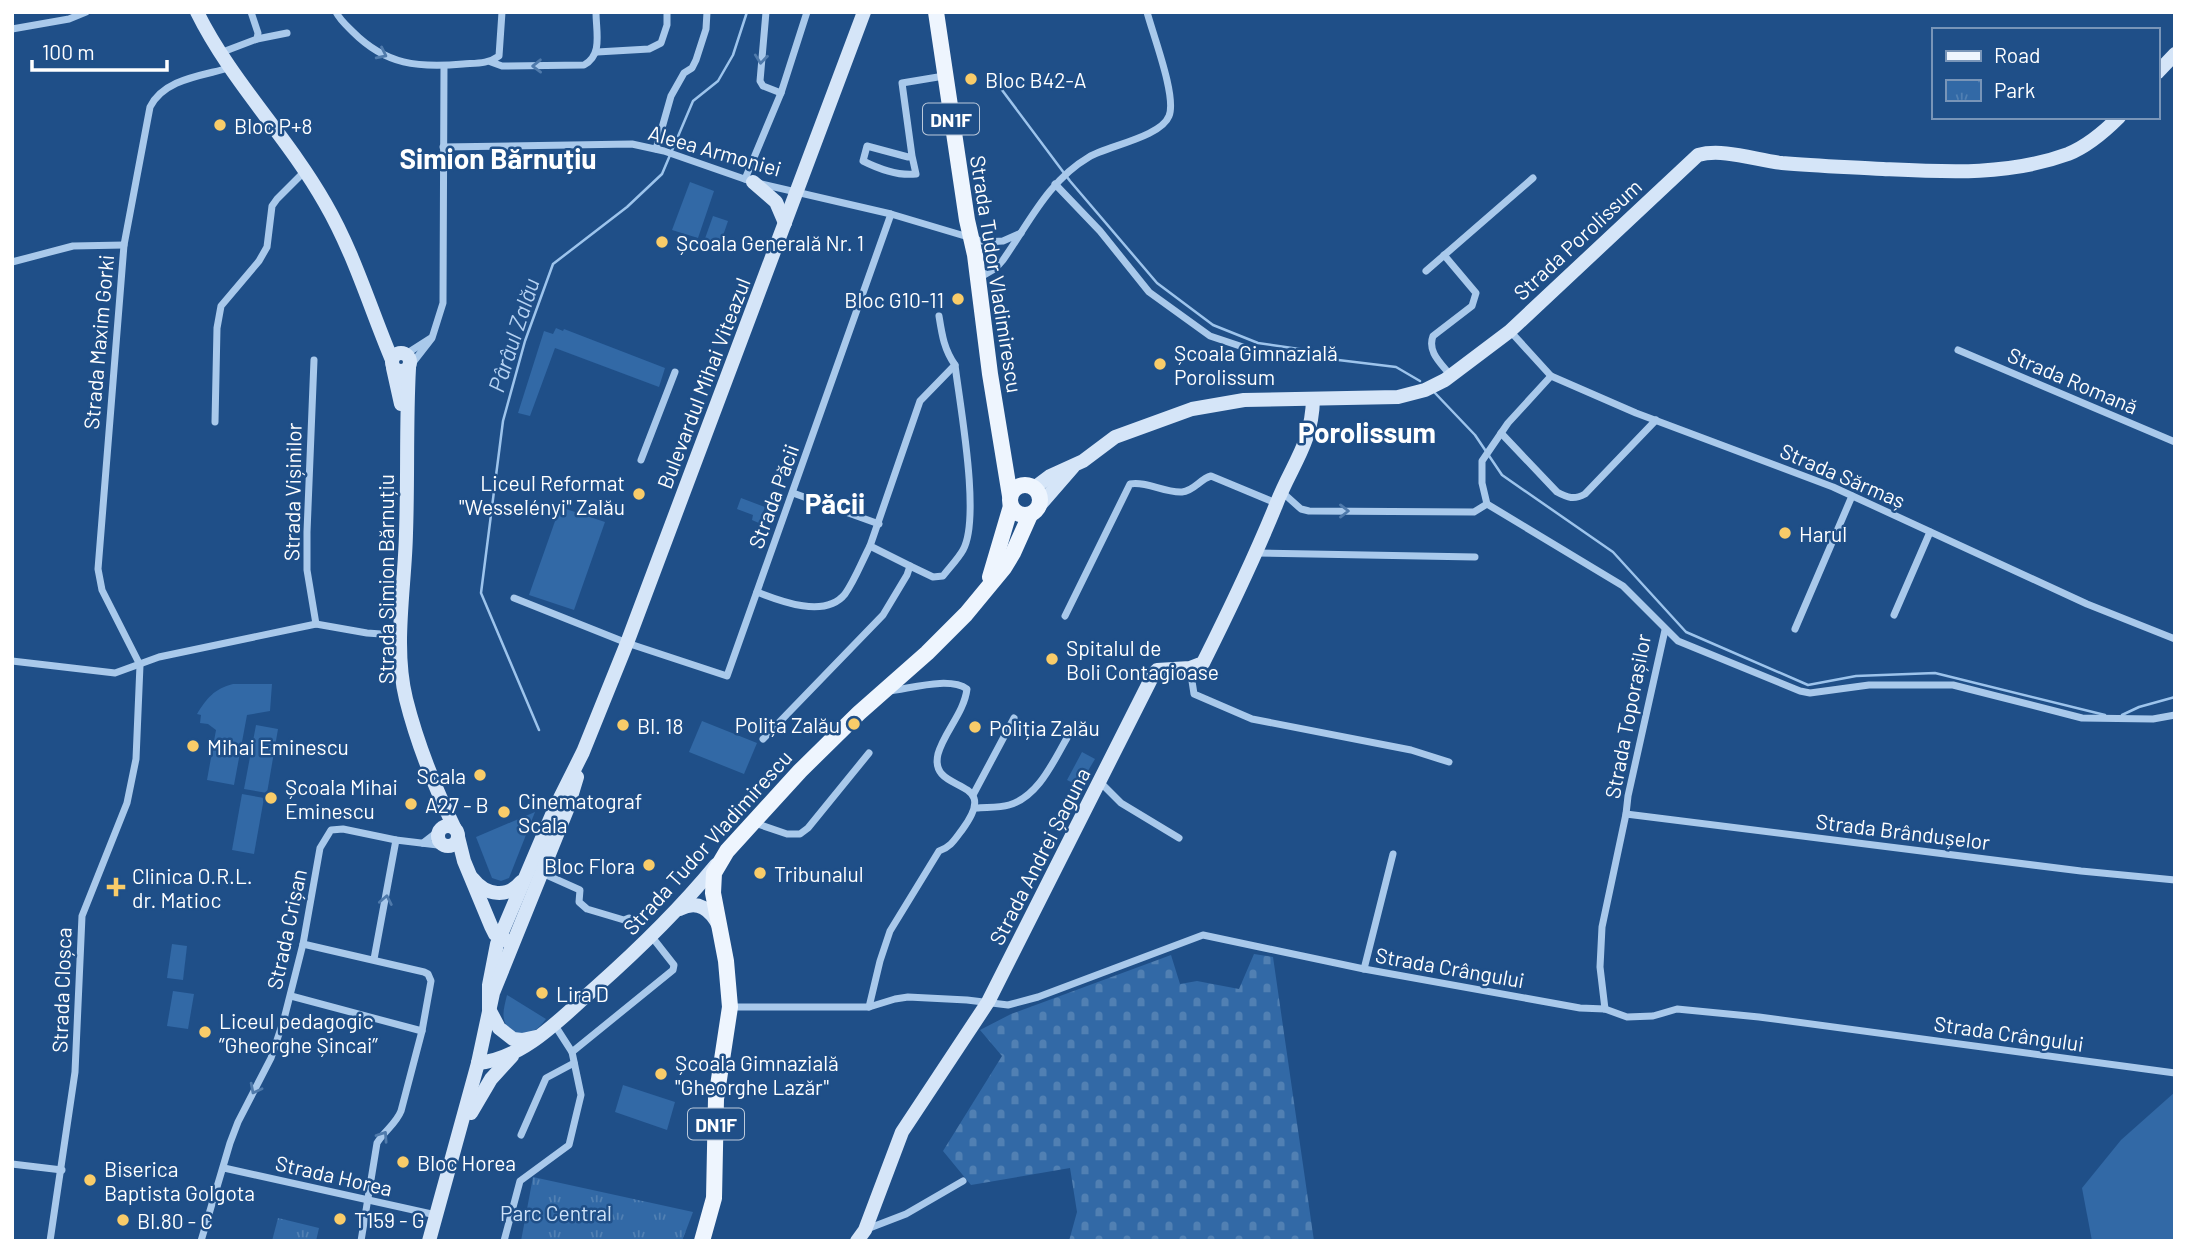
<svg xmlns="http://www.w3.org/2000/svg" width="2187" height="1253" viewBox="0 0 2187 1253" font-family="Barlow,sans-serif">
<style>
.grass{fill:#3269a6}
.cemetery{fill:url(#cemetery-stones)}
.park{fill:url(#park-tufts)}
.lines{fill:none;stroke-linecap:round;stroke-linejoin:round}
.stream{stroke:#9dc4ec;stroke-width:2.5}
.street{stroke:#a9c9eb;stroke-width:7}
.secondary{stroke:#d5e5f8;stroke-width:14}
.primary{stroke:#eef5fe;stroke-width:16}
.oneway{stroke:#4f7aab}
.poi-dot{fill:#f9cc69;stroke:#1f4f88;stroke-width:2.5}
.labels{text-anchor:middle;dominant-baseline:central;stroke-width:5;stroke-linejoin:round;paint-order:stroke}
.shield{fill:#1f4f88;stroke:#bccadb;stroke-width:2}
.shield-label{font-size:19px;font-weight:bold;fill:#fff}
.poi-label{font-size:21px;fill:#fff;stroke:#1f4f88;text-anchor:start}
.street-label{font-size:21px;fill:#fff;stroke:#1f4f88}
.park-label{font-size:21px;fill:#cee2f8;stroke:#1f4f88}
.water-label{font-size:23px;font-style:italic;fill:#b5d2f2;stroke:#1f4f88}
.district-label{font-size:28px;font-weight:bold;fill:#fff;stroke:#1f4f88}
</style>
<defs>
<pattern id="cemetery-stones" width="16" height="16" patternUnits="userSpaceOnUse" patternTransform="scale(1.75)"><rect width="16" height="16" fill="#3269a6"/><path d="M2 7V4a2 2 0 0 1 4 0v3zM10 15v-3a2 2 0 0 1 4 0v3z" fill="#5180b3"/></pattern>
<pattern id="park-tufts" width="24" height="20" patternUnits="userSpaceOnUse" patternTransform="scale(1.75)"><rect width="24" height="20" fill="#3269a6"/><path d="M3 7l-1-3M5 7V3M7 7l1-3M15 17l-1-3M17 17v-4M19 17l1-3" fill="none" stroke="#5180b3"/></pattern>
</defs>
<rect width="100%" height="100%" fill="#1f4f88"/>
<g class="grass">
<path d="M690,182L714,191L698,238L672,230Z"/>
<path d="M713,216L728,221L717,253L702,247Z"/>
<path d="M556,328L563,331L564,329L665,368L659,387L555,348L530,416L518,413L544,331L553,334Z"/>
<path d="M560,507L605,522L574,610L529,595Z"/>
<path d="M233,684H272L270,711L247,715L234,785L207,780L216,730L208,724L200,723L201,715L197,714C207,698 214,689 233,684Z"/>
<path d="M702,721L757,743L744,774L689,752Z"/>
<path d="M256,725L278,729L267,793L244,789Z"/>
<path d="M1082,752L1095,759L1079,786L1067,780Z"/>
<path d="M242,794L264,798L254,854L232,850Z"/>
<path d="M535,812L509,878L501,881L492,878L476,837Z"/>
<path d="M172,944L187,946L183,980L167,978Z"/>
<path d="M173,991L194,994L188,1029L167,1026Z"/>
<path d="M507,995L546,1019C536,1032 528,1037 512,1034C500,1019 503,1012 507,995Z"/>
<path d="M623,1085L675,1102L667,1130L615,1112Z"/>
<path d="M2175,1092V1241H2092L2082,1188L2121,1140Z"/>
</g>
<path class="cemetery" d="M1254,954L1273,957L1314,1241H1069L1077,1212L1070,1168L971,1185L943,1151L1002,1056L980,1030L1011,1014L1171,955L1180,984L1197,981L1239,989Z"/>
<g class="park">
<path d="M741,498L765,507L759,523L752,520L753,515L737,509Z"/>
<path d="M533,1177L693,1212L682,1241H521Z"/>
<path d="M278,1218L319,1228L316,1241H272Z"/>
</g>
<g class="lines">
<g class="stream">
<path d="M996,82L1070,181L1157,283L1213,325L1258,343L1306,350L1330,359L1396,367L1420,381"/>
<path d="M1435,393L1475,435L1502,475L1613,552L1686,632L1808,685L1856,676L1935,673L2105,715"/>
<path d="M2122,715L2139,707L2175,697"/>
<path d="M539,730L481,593L503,421L525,341L553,264L627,207L662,174L693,101L718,81L733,55L747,12"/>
</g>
<g class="street">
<path d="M336,12C340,20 347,26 353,32C386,65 418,68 463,64C476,63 488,64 499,56L502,12"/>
<path d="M766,12L760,81L763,86L781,93"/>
<path d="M12,29L69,19L86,12"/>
<path d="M257,39L287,33"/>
<path d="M597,52L649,49L661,43L667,25V12"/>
<path d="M220,53L257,39L258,33L251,12"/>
<path d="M491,62L502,66L584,65C603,55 596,32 596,12"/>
<path d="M443,147L632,144L664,151L753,182L891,214L985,242L1003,241L1021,233"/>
<path d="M656,149L671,96L684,73L692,68L696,60L706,29L707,12"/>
<path d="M912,156L916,174C899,176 879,169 863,161L867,146L908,157L912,156L902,83L944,76"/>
<path d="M745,179L781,93L807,12"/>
<path d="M1055,184L1100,231L1149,292L1210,336L1246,348"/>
<path d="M1444,255L1476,293L1472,306L1433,336C1427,352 1441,363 1451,376"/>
<path d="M12,262L73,246L124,245"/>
<path d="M1426,271L1533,178"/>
<path d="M979,278L996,268L1003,260C1029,223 1048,181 1089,157C1107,146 1161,137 1169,116C1177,97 1153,35 1147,12"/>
<path d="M1510,331L1551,376L1636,413L1833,487L2087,604L2175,639"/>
<path d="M1958,350L2175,442"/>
<path d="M406,354L431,338"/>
<path d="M314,360L307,532V570L316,624"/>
<path d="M411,365L432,338L443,303L444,66"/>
<path d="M1551,376L1508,423L1482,461V483L1487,504L1623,586L1678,641L1800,691L1810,693L1869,685H1953L2082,718L2153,719L2175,715"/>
<path d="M215,422L217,328L221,306L259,261L267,247L272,206L277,199L304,172"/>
<path d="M1501,433L1557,492C1568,498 1574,500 1585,494L1656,420"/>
<path d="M641,460L675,372"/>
<path d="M1282,492L1301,509L1309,511L1474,512L1487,504"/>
<path d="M793,493L879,524"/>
<path d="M1257,553L1475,557"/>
<path d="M910,566L933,577L943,576C949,568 958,559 963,550C981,518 960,406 955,365C944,349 942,335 939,316"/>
<path d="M757,592C780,601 825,619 845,594C855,580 862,561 870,546"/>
<path d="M514,598L627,643L727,676L891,214"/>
<path d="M1894,615L1930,532"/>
<path d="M1065,616L1130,484C1147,481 1164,493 1182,492C1194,491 1200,479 1211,476L1276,503"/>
<path d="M1795,629L1852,496"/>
<path d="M12,661L115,673L159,657L316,624L367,633L381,634L401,632"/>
<path d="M1190,668L1194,694L1252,719L1411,750L1449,762"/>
<path d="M763,739L883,615L907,575L910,566L870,546L920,401L955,365"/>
<path d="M1101,783L1121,803L1179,838"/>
<path d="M973,795L1014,718"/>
<path d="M976,808C986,807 999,808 1009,805C1038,797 1053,762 1067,738"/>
<path d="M1626,814L2081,871L2175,880"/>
<path d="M752,822L787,834H800L808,828L869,753"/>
<path d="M423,843L441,829"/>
<path d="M542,873L580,890L579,902L587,909L624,920L629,918"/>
<path d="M303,944L424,972L428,974L431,981L422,1031L401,1111C396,1124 384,1131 377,1143L361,1241"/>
<path d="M374,959L396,840"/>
<path d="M1364,969L1393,854"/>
<path d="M291,996L422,1031"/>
<path d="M730,1007H869L895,999L908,997L967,1000L1008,1005L1038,997L1203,935L1364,969L1580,1008L1605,1009L1627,1017L1653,1016L1677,1009L1759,1017L2175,1073"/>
<path d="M869,1007L880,961L890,931L939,851C951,847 955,839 962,830C1004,774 928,796 938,754C944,732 964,713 967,689C949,676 909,689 888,691"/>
<path d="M1605,1009L1600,967L1602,927L1626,814L1628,796L1665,630"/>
<path d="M572,1052L673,970L674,965L652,937"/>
<path d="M521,1135L546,1078L574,1063"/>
<path d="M12,1164L62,1170"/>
<path d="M224,1168L436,1215"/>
<path d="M867,1229L906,1214L963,1181"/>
<path d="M50,1241L75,1072L82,916L127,803L136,759L140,665L102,590L98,569L124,245L150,107C164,79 201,76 229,68"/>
<path d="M201,1241L230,1143L238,1122L271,1058L284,1019L303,944L320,848L331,830L343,829L396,840L446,846"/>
<path d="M504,1241L520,1181L569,1145L581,1095L572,1052L554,1024"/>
</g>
<g class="secondary">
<path d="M197,12C231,81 287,136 325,203C354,253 370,308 392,360"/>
<path d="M2157,73L2175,54"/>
<path d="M753,182L776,202L785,223"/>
<circle cx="401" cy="362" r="9"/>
<path d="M393,368L401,404"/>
<path d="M409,368C406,423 408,478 406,533C405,587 393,646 406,699C417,743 435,788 455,829"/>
<path d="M1034,488L1050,476L1083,461L1115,437L1192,409L1244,400L1398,397L1425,390L1445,380L1510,331L1698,155C1723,148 1756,160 1782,163C1815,166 1849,167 1883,169C1945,172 2008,176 2068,154C2088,146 2104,132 2119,117"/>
<path d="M1040,505L1073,467"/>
<circle cx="448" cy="836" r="10"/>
<path d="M458,837L464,861L491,926L495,934L507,941"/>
<path d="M473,879C486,896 508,898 521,882"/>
<path d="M680,909C698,899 711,910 719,926"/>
<path d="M536,1037L522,1040L513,1039L499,1028L489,1009V985L497,944L554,810L583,752L627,643L864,12"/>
<path d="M478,1063C524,1059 562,1017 595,988C639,949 679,910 716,865"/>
<path d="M471,1113L491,1079L512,1056"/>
<path d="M429,1241L478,1063L493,993L567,810L577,777"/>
<path d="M857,1241L865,1230L902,1132L988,1002L1153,675L1157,670L1190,668L1203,663C1229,611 1254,559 1276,505C1291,465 1312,445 1313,399"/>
</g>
<g class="primary">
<path d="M936,12L967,220L975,255L990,374L1010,496"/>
<circle cx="1025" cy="500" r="15"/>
<path d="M990,577L1011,506"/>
<path d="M702,1241L714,1198L716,1099L730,1007L726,961L713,893L714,873L727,851L800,771L859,713L927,653L966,614L1004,568L1013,553L1030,515"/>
</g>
</g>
<defs><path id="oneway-chevron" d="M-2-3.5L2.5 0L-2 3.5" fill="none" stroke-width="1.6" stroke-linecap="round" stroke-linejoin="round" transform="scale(1.75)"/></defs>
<g class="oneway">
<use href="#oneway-chevron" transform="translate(382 54) rotate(26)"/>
<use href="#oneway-chevron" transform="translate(761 59) rotate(96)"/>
<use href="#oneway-chevron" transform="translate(537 66) rotate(179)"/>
<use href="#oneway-chevron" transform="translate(1344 511)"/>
<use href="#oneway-chevron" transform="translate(386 900) rotate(-79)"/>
<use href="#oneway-chevron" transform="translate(255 1089) rotate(117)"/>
<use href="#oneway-chevron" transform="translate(383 1136) rotate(-56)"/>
</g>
<g class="poi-dot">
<circle cx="971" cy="79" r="7"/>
<circle cx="220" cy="125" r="7"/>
<circle cx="662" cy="242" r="7"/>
<circle cx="958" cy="299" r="7"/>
<circle cx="1160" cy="364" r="7"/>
<circle cx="639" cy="494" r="7"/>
<circle cx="1785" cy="533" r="7"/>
<circle cx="1052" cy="659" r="7"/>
<circle cx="854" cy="724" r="7"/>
<circle cx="623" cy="725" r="7"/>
<circle cx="975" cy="727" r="7"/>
<circle cx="193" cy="746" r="7"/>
<circle cx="480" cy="775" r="7"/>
<circle cx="271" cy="798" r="7"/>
<circle cx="411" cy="804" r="7"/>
<circle cx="504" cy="812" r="7"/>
<circle cx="649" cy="865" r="7"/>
<circle cx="760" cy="873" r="7"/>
<path d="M112.5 876.5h7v7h7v7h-7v7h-7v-7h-7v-7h7z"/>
<circle cx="542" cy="993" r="7"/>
<circle cx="205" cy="1032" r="7"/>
<circle cx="661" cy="1074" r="7"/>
<circle cx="403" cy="1162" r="7"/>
<circle cx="90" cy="1180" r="7"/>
<circle cx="340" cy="1219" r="7"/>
<circle cx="123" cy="1220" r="7"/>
</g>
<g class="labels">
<g class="shield">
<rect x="923" y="103.5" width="56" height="31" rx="5"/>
<rect x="688" y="1108.5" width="56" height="31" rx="5"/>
</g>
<g class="shield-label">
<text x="951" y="119">DN1F</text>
<text x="716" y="1124">DN1F</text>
</g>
<g class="poi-label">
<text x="985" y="79">Bloc B42-A</text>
<text x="234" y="125">Bloc P+8</text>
<text x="676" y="242">Școala Generală Nr. 1</text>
<text x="944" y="299" text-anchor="end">Bloc G10-11</text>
<text x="1174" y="352">Școala Gimnazială<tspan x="1174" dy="24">Porolissum</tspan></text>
<text x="625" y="482" text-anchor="end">Liceul Reformat<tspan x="625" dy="24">"Wesselényi" Zalău</tspan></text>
<text x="1799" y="533">Harul</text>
<text x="1066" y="647">Spitalul de<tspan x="1066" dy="24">Boli Contagioase</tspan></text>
<text x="840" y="724" text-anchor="end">Polița Zalău</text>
<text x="637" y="725">Bl. 18</text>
<text x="989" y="727">Poliția Zalău</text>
<text x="207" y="746">Mihai Eminescu</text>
<text x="466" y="775" text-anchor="end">Scala</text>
<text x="285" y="786">Școala Mihai<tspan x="285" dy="24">Eminescu</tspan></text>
<text x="518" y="800">Cinematograf<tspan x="518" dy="24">Scala</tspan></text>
<text x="425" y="804">A27 - B</text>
<text x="635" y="865" text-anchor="end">Bloc Flora</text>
<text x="774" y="873">Tribunalul</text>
<text x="132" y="875">Clinica O.R.L.<tspan x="132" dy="24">dr. Matioc</tspan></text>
<text x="556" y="993">Lira D</text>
<text x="219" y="1020">Liceul pedagogic<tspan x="219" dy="24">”Gheorghe Șincai”</tspan></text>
<text x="675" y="1062">Școala Gimnazială<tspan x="675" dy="24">"Gheorghe Lazăr"</tspan></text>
<text x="417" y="1162">Bloc Horea</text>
<text x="104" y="1168">Biserica<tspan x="104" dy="24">Baptista Golgota</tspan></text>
<text x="354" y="1219">T159 - G</text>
<text x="137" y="1220">Bl.80 - C</text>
</g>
<g class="street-label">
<text transform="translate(715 150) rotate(16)">Aleea Armoniei</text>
<text transform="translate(1577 239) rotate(-43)">Strada Porolissum</text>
<text transform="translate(997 274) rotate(81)">Strada Tudor Vladimirescu</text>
<text transform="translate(98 342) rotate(-85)">Strada Maxim Gorki</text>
<text transform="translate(2073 380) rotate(23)">Strada Romană</text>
<text transform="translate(703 383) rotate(-69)">Bulevardul Mihai Viteazul</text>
<text transform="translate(1843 475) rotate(23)">Strada Sărmaș</text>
<text transform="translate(292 492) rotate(-89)">Strada Vișinilor</text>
<text transform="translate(773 496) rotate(-70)">Strada Păcii</text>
<text transform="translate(385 579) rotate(-90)">Strada Simion Bărnuțiu</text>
<text transform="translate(1627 716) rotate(-79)">Strada Toporașilor</text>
<text transform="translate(1903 831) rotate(7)">Strada Brândușelor</text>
<text transform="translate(707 842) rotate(-48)">Strada Tudor Vladimirescu</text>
<text transform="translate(1039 856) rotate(-63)">Strada Andrei Șaguna</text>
<text transform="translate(286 929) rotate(-78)">Strada Crișan</text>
<text transform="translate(1450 967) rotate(10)">Strada Crângului</text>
<text transform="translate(61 990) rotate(-88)">Strada Cloșca</text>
<text transform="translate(2009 1033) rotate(8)">Strada Crângului</text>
<text transform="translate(334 1175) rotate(13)">Strada Horea</text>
</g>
<g class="park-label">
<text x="556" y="1212">Parc Central</text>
</g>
<g class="water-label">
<text transform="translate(513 335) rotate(-72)">Pârâul Zalău</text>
</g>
<g class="district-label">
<text x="498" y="158">Simion Bărnuțiu</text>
<text x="1367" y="432">Porolissum</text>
<text x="835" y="503">Păcii</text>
</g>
</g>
<rect width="2187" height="1253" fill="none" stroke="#ffffff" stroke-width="28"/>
<rect x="1932" y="28" width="228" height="91" fill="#1f4f88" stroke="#7995b8" stroke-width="2"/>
<rect x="1946" y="51" width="35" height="10" fill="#eef5fe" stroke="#7995b8" stroke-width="2"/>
<text x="1994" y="63" font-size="21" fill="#ffffff">Road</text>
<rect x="1946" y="80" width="35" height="21" fill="url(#park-tufts)" stroke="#7995b8" stroke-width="2"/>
<text x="1994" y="98" font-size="21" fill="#ffffff">Park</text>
<path d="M32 60v10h135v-10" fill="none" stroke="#ffffff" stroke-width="3.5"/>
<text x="42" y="60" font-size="21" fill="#ffffff" stroke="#1f4f88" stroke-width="5" paint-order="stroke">100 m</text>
</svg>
